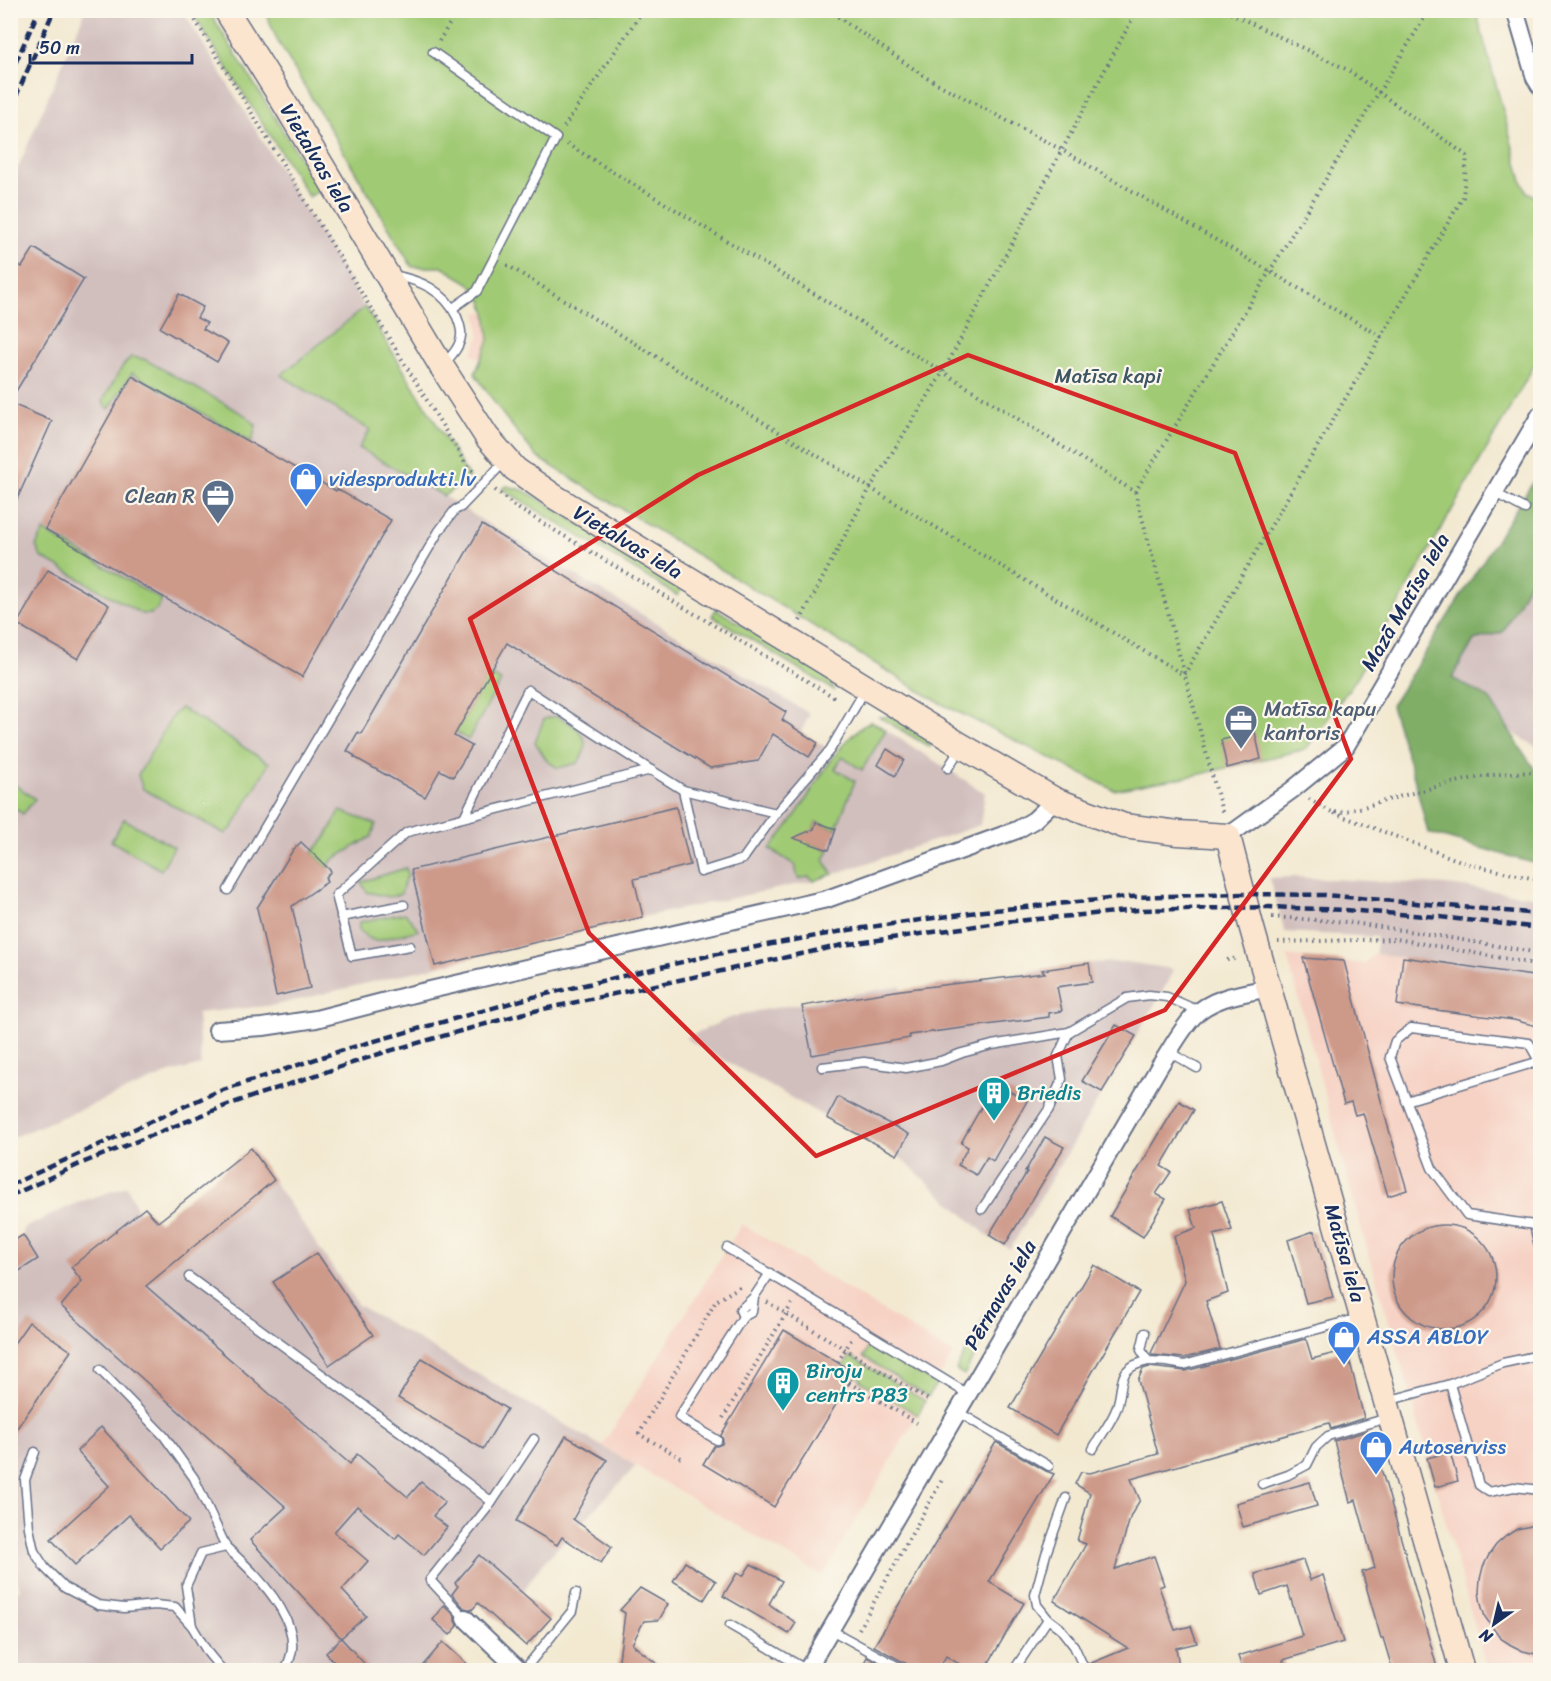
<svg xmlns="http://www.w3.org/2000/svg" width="1551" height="1681" viewBox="0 0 1551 1681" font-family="Sriracha,sans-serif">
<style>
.built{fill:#f6d2c4}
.industrial{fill:#d1bfbe}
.green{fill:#a1ca75;stroke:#5e7c6a;stroke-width:1.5}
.forest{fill:#80ae66;stroke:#4e6e62;stroke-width:1.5}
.building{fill:#cd9989}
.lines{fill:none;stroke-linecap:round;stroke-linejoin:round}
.lane-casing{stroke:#677086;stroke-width:11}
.street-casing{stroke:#677086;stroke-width:20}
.secondary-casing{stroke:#677086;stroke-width:27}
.path{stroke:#677086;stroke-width:4;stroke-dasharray:1.5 4.5;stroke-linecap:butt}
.lane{stroke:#fff;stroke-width:8}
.street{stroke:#fff;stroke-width:16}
.secondary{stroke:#fbe5cf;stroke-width:24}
.rail{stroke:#1b2f5e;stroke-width:4.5;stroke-dasharray:9 4.5;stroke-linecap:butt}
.marked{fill:none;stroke:#d62828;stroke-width:4.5;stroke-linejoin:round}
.labels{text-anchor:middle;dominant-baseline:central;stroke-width:4.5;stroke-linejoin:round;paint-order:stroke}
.street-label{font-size:21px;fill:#1b2f5e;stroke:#fbf7ec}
.park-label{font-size:21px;fill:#3c5664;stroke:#fbf7ec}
.shop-label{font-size:21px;fill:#366cbe;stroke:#fbf7ec;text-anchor:start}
.service-label{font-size:21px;fill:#4e5e75;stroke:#fbf7ec;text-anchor:end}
.culture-label{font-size:21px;fill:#0d838f;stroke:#fbf7ec;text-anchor:start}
</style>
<rect width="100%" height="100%" fill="#fbf7ec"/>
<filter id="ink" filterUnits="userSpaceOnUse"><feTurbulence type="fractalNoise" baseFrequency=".0167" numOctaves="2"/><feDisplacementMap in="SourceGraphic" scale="12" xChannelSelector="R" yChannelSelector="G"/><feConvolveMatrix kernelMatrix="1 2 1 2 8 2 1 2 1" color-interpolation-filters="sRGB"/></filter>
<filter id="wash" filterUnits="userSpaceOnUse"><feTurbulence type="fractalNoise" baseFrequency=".008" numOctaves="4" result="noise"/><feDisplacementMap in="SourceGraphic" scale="24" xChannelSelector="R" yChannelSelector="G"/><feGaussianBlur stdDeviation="1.35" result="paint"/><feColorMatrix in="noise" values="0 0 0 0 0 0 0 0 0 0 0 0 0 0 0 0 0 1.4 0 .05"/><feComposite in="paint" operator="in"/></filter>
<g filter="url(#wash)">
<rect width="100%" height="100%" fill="#f3e9d1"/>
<g class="built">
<path d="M486,311L489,340L481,359L472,354L479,336L477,313Z"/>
<path d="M1375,953L1540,977V1670H1487L1410,1394L1362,1231L1287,956L1364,964Z"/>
<path d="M742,1224L953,1354L823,1576L602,1446Z"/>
</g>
<g class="industrial">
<path d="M85,11H183L469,477L444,496L480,519L810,714L801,732L861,769L886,730L985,793L980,825L814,881L643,917L276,1005L197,1013L201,1065L167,1074L11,1138V184Z"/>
<path d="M1540,483V749L1425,681Z"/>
<path d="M1292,877L1447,885L1540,897V977L1376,954V937L1285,932L1269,878Z"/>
<path d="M1126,962L1173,969L1169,980L1010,1249L989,1237L897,1155L827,1118L685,1038L729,1018L757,1011L900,986L902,990L1089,963Z"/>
<path d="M251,1148L358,1305L636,1466L542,1564L522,1593L498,1621L477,1603L419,1670L415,1667L411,1670H11L10,1598L20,1588L10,1564L11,1243L23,1235L24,1228L74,1204L127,1186L139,1213L145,1208L158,1222Z"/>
</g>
<g class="green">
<path d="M191,11H209L320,190L309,197Z"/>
<path d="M265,11H1476L1522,181L1527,192L1540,200V355L1356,679L1306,749L1201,774L1114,790L938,702L537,457L504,416L475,374L489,340L486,311L480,296L469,283L442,267H412L277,40Z"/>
<path d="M365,307L469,477L444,496L359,448L370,430L281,375Z"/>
<path d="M131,357L144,359L245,415L256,425L252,442L132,373L109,409L105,405L103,400L122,367Z"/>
<path d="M507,486L523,490L539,499L682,587L678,596L502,489Z"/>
<path d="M44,531L162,600L157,609L151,614H142L41,557L36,546Z"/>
<path d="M716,609L827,676L832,683L834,690L712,616Z"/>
<path d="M489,674L501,681L468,740L456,732Z"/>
<path d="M181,708L269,763L233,827L225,834L143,789L138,775L173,715Z"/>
<path d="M555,716C569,722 588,731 585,749C584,753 580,759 578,763L558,768L547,761L535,742L544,719Z"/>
<path d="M891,716L932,740L930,747L879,717Z"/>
<path d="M871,721L886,730L862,770L842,757L835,769L855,781L836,829L816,822L809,843L829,850L824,860L833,874L814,881L809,877L798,879L795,865L770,849C778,839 786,829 793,819C816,787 836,741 871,721Z"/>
<path d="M11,782L35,799L23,814L11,805Z"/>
<path d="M340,811L376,824L371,837L332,860L328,868L312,853L326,837Z"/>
<path d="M124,819L174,847L161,870L111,841Z"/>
<path d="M406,868L408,877L405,879L401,894L389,897L367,892L361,882Z"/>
<path d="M405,913L419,930L376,941L368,938L359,930V922Z"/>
<path d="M986,1313L994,1318L964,1375L956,1370Z"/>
<path d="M873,1346L936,1384L928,1397L863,1357L868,1347Z"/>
<path d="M850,1356L925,1401L918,1415L860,1381L861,1379L854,1375L855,1373L844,1366Z"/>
</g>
<path class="forest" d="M1540,471V511L1537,517L1540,529V562L1503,632L1474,640L1452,678L1489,698L1523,752L1540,777V865L1428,833L1414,777L1391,706Z"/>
<g id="blocks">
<g class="building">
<path d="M34,248L84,279L10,401V260L22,267Z"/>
<path d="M179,294L203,307L197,318L207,323L203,329L228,343L217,362L160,328Z"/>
<path d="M132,376L336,491L337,489L391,520L302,677L45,529Z"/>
<path d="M10,403L52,421L10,515Z"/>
<path d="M482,525L786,712L782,720L818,743L809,757L773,734L758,761L710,768L507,643L454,736L472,746L453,777L440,770L425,797L354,757L355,756L347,751L358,732L361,734Z"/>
<path d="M48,570L109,605L78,659L17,624Z"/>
<path d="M1255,732L1261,759L1227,768L1221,740Z"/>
<path d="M887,749L904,760L895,776L878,765Z"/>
<path d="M676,807L690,865L634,879L643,917L435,966L411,870Z"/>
<path d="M816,822L836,829L829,850L793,838L814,829Z"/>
<path d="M301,842L331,871L325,878L327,882L292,906L310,988L276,996L257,908L293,850Z"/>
<path d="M1403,957L1540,977V1027L1514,1020L1397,1005Z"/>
<path d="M1303,958L1344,961L1387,1123L1407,1190L1388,1196L1363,1113L1355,1115L1351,1102L1344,1104Z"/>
<path d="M1089,963L1092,982L1057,987L1062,1011L1049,1013V1017L909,1035L910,1038L812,1055L802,1006L901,990L1045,973L1042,970Z"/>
<path d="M1116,1025L1136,1036L1102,1092L1082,1081Z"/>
<path d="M995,1083L1027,1101L993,1161L987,1157L976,1175L958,1165L968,1147L961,1143Z"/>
<path d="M838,1097L909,1134L897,1155L827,1118Z"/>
<path d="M1179,1101L1194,1110L1161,1166L1171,1172L1156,1194L1166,1199L1143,1237L1110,1216Z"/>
<path d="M1045,1137L1064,1147L1005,1245L989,1235L1027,1172H1025Z"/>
<path d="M251,1148L274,1180L146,1286L350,1464L357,1454L408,1497L421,1482L445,1502L433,1516L447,1527L424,1555L399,1534L395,1539L357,1506L334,1532L368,1561L342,1590L366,1616L341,1638L250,1540L286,1507L61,1306L82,1281L71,1267L145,1208L158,1222Z"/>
<path d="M1222,1201L1232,1230L1214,1235L1228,1293L1206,1301L1220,1349L1184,1358L1152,1355L1151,1353L1185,1281L1174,1236L1196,1228L1190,1210Z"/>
<circle cx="1444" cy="1277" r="52"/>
<path d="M1314,1231L1333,1297L1306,1303L1288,1240Z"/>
<path d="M23,1235L38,1259L10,1277V1243Z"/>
<path d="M317,1253L373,1335L329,1365L273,1282Z"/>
<path d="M1094,1265L1139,1292L1056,1435L1010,1408Z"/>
<path d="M29,1322L71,1351L10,1438V1349Z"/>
<path d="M784,1330L855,1373L774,1507L703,1464L714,1446H717L722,1444L723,1440L721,1435Z"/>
<path d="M1306,1339L1312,1359L1347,1350L1364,1418L1331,1429L1329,1423L1131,1479L1140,1500L1131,1515L1115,1569L1154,1556L1164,1585L1159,1587L1175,1630L1191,1626L1197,1643L1176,1648L1180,1671H1091L1089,1664L1128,1648L1054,1601L1086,1544L1077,1541L1090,1493L1075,1484L1081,1472L1090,1473L1158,1454L1138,1380L1143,1369L1149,1367L1186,1371Z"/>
<path d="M422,1358L507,1409L483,1449L398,1398Z"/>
<path d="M101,1427L189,1522L160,1548L129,1515L75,1565L51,1539L109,1486L77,1451Z"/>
<path d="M1367,1431L1368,1437L1371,1436L1388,1492L1438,1671H1393L1383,1638H1381L1362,1572L1375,1568L1356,1500L1350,1502L1334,1441Z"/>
<path d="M566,1436L607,1460L573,1519L612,1547L601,1563L562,1537L557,1545L516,1521Z"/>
<path d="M996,1442L1046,1471L1054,1474L989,1582L1024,1603L984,1671H971L946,1656L938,1671H910L907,1664L874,1646Z"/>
<path d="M1450,1452L1458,1481L1435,1487L1427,1458Z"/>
<path d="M1310,1482L1317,1506L1243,1527L1236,1503Z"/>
<path d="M1540,1524V1655L1523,1651L1511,1645L1500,1638L1485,1617L1481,1604L1479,1592L1480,1579L1483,1567L1489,1555L1496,1545L1506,1536L1517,1529Z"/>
<path d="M479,1555L551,1618L526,1646L478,1603L472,1610L464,1608L452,1594L458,1586L455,1583Z"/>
<path d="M1303,1560L1310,1580L1323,1575L1343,1642L1283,1660L1286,1671H1243L1238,1656L1302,1636L1287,1586L1261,1595L1255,1574Z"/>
<path d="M685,1562L716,1581L704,1600L673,1581Z"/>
<path d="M751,1564L782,1581L769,1604L796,1623L789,1634L723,1596L737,1573L743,1576Z"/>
<path d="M640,1588L668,1604L659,1620L644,1621L632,1644L666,1671H628V1666L620,1665L618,1667L625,1613L620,1610Z"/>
<path d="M444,1605L455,1616V1621L458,1626L450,1635L433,1620Z"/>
<path d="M341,1638L371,1671H342L326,1653Z"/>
<path d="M443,1642L475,1671H418Z"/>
<path d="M867,1657L892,1671H860Z"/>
</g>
</g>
</g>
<g filter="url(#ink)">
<use href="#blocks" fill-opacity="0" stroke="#677086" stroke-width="1.5"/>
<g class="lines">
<g class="lane-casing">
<g id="lane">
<path d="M433,52L556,138L477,291L453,308"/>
<path d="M392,275C420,280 444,290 457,317C459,323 462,329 461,336C460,347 451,356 444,364"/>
<path d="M1495,493L1525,509"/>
<path d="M948,768L960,749"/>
<path d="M683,790L701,872L743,859L776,813"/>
<path d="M464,817L528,690L651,770"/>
<path d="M228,890L439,531L455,510L461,507L506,460"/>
<path d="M341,917L404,905"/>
<path d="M410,946L352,956L336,895L407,832L651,770L683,790L776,813L830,750L865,690"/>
<path d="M1169,1052L1197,1068"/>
<path d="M1539,1061L1529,1043L1411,1028L1395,1041L1390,1057L1432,1168L1467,1215L1534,1225L1540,1250"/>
<path d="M822,1067L864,1062L906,1068L941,1061L962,1053L992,1045L1069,1032"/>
<path d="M1406,1101L1540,1061"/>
<path d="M982,1209L1049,1109L1062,1079L1058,1056L1069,1032L1127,998L1149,995L1167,997L1199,1011"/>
<path d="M727,1248L968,1394"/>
<path d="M189,1277L402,1433L492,1502L430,1580L465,1618"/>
<path d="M743,1317L740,1310L754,1297L770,1273"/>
<path d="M1145,1333L1141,1350L1148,1361L1167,1362L1184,1365L1359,1318"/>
<path d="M100,1370L164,1436L194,1478L226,1547"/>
<path d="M1450,1384L1503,1363L1540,1355"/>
<path d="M1387,1401L1450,1384L1479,1485L1489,1492L1514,1487L1540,1490"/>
<path d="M958,1412L1049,1466"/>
<path d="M717,1440L679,1417L743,1317L752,1312L754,1297"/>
<path d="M1093,1449C1100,1436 1112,1422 1117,1407C1125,1382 1115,1368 1148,1361"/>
<path d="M35,1452L25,1480L29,1528L34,1551L45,1568L65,1588L98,1605L124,1608L155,1605L175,1607L192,1626"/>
<path d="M1262,1484L1288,1475L1307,1465L1316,1447L1328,1436L1387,1418"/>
<path d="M1066,1498L1046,1554L1035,1595L1037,1605L1048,1619L1060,1628L1074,1646L1085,1670"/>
<path d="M492,1502L534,1439"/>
<path d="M730,1625L807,1670"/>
<path d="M831,1630L904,1670"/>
<path d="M222,1670L208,1653L192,1626L186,1586L201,1553L226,1547C251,1569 295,1611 292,1648C292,1655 288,1663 286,1670"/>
<path d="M524,1670L572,1611L576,1593"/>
<path d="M1014,1670L1048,1619"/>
</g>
</g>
<g class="street-casing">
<g id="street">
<path d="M1515,10L1535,78L1540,86"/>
<path d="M1228,836L1292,790L1346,746L1540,415"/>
<path d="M217,1030L263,1027L316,1019L417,993L827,899L1017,830L1034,820L1055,800"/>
<path d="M465,1618L519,1670"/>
<path d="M807,1670L1159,1067C1170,1051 1180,1031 1193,1017C1211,997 1244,993 1270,988"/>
</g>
</g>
<g class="secondary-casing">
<path id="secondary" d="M226,10L282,99L442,367L487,437L515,469L555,497L962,746L1055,800L1124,826L1178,833L1228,836L1251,925L1462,1670"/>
</g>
<g class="path">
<path d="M189,10L467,466L476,474"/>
<path d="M828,10L927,78L1062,150L1382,337"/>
<path d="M439,41L458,10"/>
<path d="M564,127L643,10"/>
<path d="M567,144L943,372L1135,492L1223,815"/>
<path d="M507,265L870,488L1184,675L1463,197L1467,156L1348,70L1224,10"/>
<path d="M495,490L514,506L834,697"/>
<path d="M1135,492L1429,10"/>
<path d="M800,621L870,488L943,372L1137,10"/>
<path d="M1309,799C1315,802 1327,811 1333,812C1342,814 1381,802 1391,799C1434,787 1497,769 1540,773"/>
<path d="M1334,813L1468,864L1540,880"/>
<path d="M1272,917L1346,922L1415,932L1540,953"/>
<path d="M1278,942L1397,939L1540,965"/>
<path d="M1227,960L1238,958"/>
<path d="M767,1302L930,1401"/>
<path d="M838,1362L851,1340"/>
<path d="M849,1383L917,1423"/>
<path d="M723,1418L793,1302"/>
<path d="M681,1458L639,1434L716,1301L741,1286L742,1287"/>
<path d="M859,1629L943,1478"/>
</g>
<use href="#lane" class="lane"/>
<use href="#street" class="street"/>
<use href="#secondary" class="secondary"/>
<g class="rail">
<path d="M10,75L39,10"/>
<path d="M10,110L54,10"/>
<path d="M10,1185L214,1093L346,1049L525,999L712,955L849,930L984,911L1129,897L1243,894L1325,895L1540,914"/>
<path d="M10,1196L82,1163L230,1104L382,1053L525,1013L843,945L1004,922L1138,910L1269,907L1345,910L1440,917L1540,928"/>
</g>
</g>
</g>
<path class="marked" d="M968,355L1235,453L1351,759L1165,1010L816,1156L589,933L470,619L698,475Z"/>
<defs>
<g id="shop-pin" transform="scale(1.725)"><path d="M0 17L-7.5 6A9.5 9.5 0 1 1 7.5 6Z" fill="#3f7fe0" stroke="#fbf7ec"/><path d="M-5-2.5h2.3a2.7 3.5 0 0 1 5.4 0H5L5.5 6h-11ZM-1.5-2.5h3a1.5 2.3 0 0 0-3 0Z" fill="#fff"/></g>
<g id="office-pin" transform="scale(1.725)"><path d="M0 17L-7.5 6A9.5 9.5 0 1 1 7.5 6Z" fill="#5c6f8a" stroke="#fbf7ec"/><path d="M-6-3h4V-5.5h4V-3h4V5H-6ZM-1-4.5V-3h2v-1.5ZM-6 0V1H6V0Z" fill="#fff"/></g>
<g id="building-pin" transform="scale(1.725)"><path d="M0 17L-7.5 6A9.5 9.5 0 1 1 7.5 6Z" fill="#0f9aa8" stroke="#fbf7ec"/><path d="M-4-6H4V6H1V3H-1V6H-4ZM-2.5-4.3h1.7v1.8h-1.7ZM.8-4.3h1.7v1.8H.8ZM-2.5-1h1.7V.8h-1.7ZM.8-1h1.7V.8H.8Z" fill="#fff"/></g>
</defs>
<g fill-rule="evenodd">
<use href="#shop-pin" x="306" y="479"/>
<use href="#office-pin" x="218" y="496"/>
<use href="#office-pin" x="1241" y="721"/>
<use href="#building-pin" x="994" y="1093"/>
<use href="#shop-pin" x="1344" y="1337"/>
<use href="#building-pin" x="783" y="1383"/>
<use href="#shop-pin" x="1376" y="1447"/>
</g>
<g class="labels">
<g class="street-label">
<text transform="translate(317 158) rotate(59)">Vietalvas iela</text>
<text transform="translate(628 542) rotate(31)">Vietalvas iela</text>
<text transform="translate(1405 602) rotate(-60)">Mazā Matīsa iela</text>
<text transform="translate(1345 1253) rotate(74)">Matīsa iela</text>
<text transform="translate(1000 1295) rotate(-60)">Pērnavas iela</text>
</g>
<g class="park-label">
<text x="1108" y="376">Matīsa kapi</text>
</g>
<g class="shop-label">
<text x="329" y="479">videsprodukti.lv</text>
<text x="1367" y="1337">ASSA ABLOY</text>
<text x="1399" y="1447">Autoserviss</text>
</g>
<g class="service-label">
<text x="195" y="496">Clean R</text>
<text x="1264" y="709" text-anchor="start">Matīsa kapu<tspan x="1264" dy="24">kantoris</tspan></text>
</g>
<g class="culture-label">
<text x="1017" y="1093">Briedis</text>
<text x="806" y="1371">Biroju<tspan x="806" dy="24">centrs P83</tspan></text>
</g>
</g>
<rect width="1551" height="1681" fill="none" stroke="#fbf7ec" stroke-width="36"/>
<g transform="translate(1494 1624) rotate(214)" stroke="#fbf7ec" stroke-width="4.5" paint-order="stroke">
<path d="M0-4.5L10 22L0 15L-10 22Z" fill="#1b2f5e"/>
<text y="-9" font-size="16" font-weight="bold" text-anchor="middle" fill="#1b2f5e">N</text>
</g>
<path d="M30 54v9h162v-9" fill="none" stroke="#1b2f5e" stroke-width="3"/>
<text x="39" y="54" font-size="18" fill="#1b2f5e" stroke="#fbf7ec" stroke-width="4.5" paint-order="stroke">50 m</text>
</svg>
